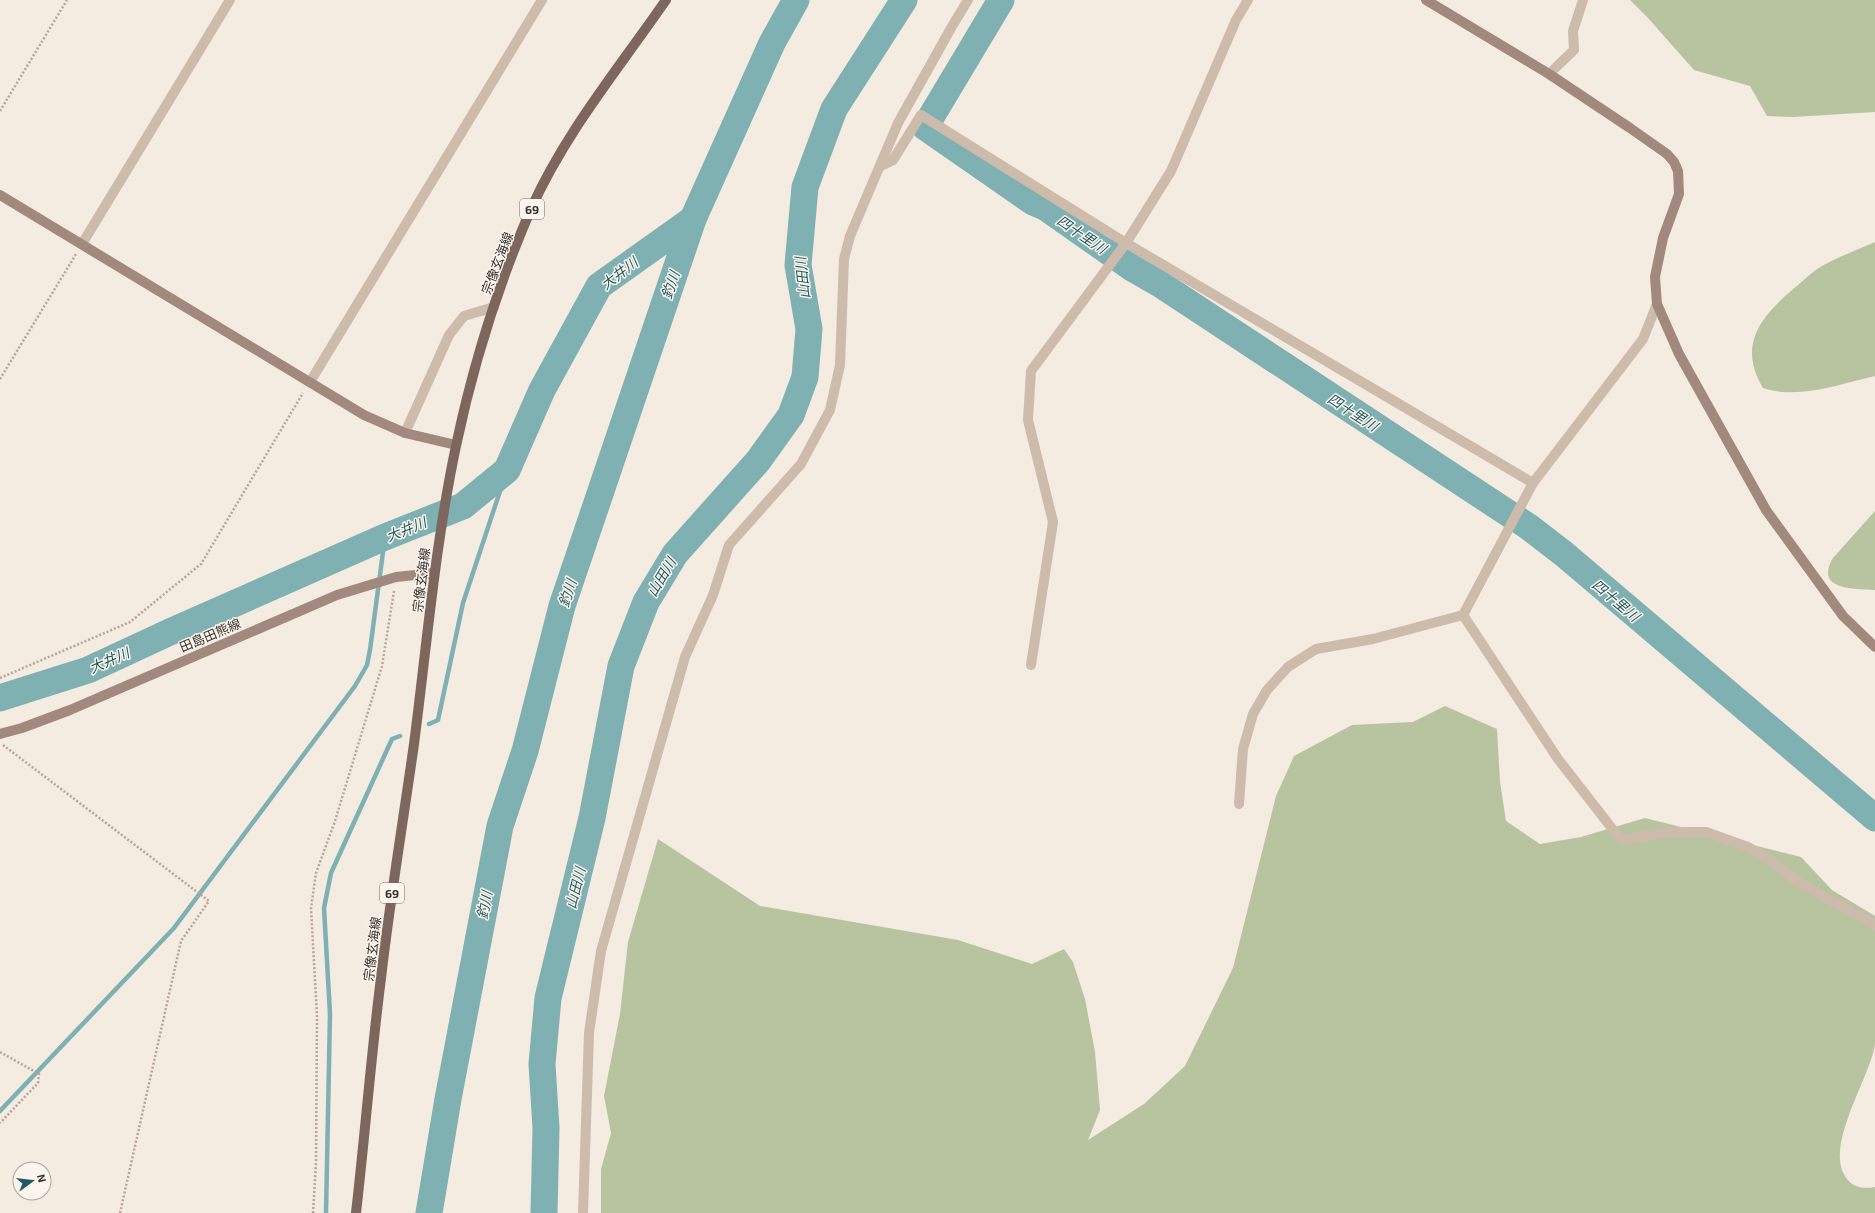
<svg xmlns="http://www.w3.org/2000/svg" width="1875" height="1213" viewBox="0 0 1875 1213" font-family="'Exo 2','Noto Sans JP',sans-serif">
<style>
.green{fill:#b8c4a0}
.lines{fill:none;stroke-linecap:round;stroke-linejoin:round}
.stream{stroke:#7fb0b2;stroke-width:4.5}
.river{stroke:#7fb0b2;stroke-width:27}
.path{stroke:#b9a596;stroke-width:2.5;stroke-dasharray:2 2;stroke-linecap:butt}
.street{stroke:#cdbbac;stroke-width:10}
.secondary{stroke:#a18a7d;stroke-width:10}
.primary{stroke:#7d675c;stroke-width:10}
.labels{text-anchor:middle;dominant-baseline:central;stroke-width:3;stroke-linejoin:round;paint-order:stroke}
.shield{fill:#fbf5ee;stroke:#756b66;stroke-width:1}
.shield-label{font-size:12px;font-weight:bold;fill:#3b302b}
.street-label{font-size:13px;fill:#3b302b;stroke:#fbf5ee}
.water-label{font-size:14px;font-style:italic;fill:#1f5a5e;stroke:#fbf5ee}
</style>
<rect width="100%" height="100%" fill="#f4ebe1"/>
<g class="green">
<path d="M1630,0H1875V112L1793,117L1767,116L1750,86L1694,70L1648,18Z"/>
<path d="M1875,242V376C1839,384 1799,400 1763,388C1736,343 1763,314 1798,285C1805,279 1813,271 1822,266C1838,257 1857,250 1875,242Z"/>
<path d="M1875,511V590C1854,589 1814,590 1833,558Z"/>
<path d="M1445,706L1497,729L1500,782L1506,821L1540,844L1581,837L1645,818L1801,857L1832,890L1875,916C1875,945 1875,975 1875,1004C1875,1017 1875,1031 1875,1044C1870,1079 1822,1148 1847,1179C1854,1188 1865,1189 1875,1187V1213H601V1169L611,1133L604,1096L620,1014L628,942L658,839L760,906L958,940L1032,964L1064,949L1073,962L1085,999L1095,1052L1100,1110L1088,1140L1144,1104L1185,1066L1233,968L1276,796L1294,756L1352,725L1413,722Z"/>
</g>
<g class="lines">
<g class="stream">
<path d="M429,724L438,720L463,603L507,470"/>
<path d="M0,1111L174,928L355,686L367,665L370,650L385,537"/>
<path d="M326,1213L330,1014L324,908L331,873L392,739L400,736"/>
</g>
<g class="river">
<path d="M1001,0L925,127L1033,202L1045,207L1132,268L1160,284L1529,527L1564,554L1875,818"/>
<path d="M0,698L88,670L172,631L385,537L463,506L507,470L542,390L599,286L693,219"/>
<path d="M429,1213L448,1099L500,826L525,751L562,606L693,219L772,43L796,0"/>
<path d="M544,1213L546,1128L542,1064L548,998L592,818L621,666L646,602L675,554L758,461L791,415L805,377L809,329L798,265L805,187L834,109L904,0"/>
</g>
<g class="path">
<path d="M0,111L67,0"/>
<path d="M0,379L76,254"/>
<path d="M0,678L130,622L201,564L303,393"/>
<path d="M3,745L209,901L181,941L120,1213"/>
<path d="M0,1052L39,1074L38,1083L0,1123"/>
<path d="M313,1213L316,1162L317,1016L311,908L316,873L335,821L382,666L394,591"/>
</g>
<g class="street">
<path d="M1549,74L1574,50L1573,31L1583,0"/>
<path d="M881,166L893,160L921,115L1126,243L1533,483"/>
<path d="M82,244L230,0"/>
<path d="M310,382L542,0"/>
<path d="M405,433L449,335L464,316L494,307"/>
<path d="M1463,615L1558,759L1621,840L1671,832H1706L1748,847L1773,862L1798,882L1875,925"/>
<path d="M1031,665L1053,522L1028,420L1031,371L1126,243L1171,171L1236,20L1248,0"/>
<path d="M1239,804L1243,749L1253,714L1267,690L1288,667L1316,649L1373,639L1463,615L1533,483L1643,339L1657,304"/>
<path d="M583,1213L589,1033L601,951L685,657L713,595L729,545L801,464L830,410L840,365L844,259L850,236L898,123L951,28L968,0"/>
</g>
<g class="secondary">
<path d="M1426,0L1549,74L1630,128L1667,154L1674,162L1678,171L1679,194L1663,238L1655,277L1657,304L1679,354L1766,510L1843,616L1875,647"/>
<path d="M0,195L364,415L405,433L456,445"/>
<path d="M0,734L22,728L70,710L337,595L396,577L434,573"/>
</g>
<path class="primary" d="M356,1213C365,1135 371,1056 381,978C390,900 403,822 414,744C427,644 435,545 456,446C473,365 498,285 531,209C565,133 619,68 666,0"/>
</g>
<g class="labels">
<g class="shield">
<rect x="520" y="199" width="24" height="20" rx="3"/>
<rect x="380" y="883" width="24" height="20" rx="3"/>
</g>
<g class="shield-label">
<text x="532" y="209">69</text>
<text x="392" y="893">69</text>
</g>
<g class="street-label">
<text transform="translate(497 263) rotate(-69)">宗像玄海線</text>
<text transform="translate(421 580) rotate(-83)">宗像玄海線</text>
<text transform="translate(210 635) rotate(-23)">田島田熊線</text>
<text transform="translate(372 949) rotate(-83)">宗像玄海線</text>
</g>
<g class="water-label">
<text transform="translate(1082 234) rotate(34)">四十里川</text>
<text transform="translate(619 273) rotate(-38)">大井川</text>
<text transform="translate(802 278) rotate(-96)">山田川</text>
<text transform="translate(670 285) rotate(-71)">釣川</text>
<text transform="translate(1353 412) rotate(33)">四十里川</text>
<text transform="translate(406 529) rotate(-22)">大井川</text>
<text transform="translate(661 577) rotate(-59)">山田川</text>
<text transform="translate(567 593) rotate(-72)">釣川</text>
<text transform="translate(1616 600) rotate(40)">四十里川</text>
<text transform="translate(109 660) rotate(-24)">大井川</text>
<text transform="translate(575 888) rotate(-76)">山田川</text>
<text transform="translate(484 905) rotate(-79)">釣川</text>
</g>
</g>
<g transform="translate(32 1181) rotate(75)"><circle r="19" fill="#fbf5ee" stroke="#aea6a0"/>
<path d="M0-3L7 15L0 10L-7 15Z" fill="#1f5a5e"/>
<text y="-6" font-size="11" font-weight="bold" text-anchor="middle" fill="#3b302b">N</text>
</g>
</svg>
